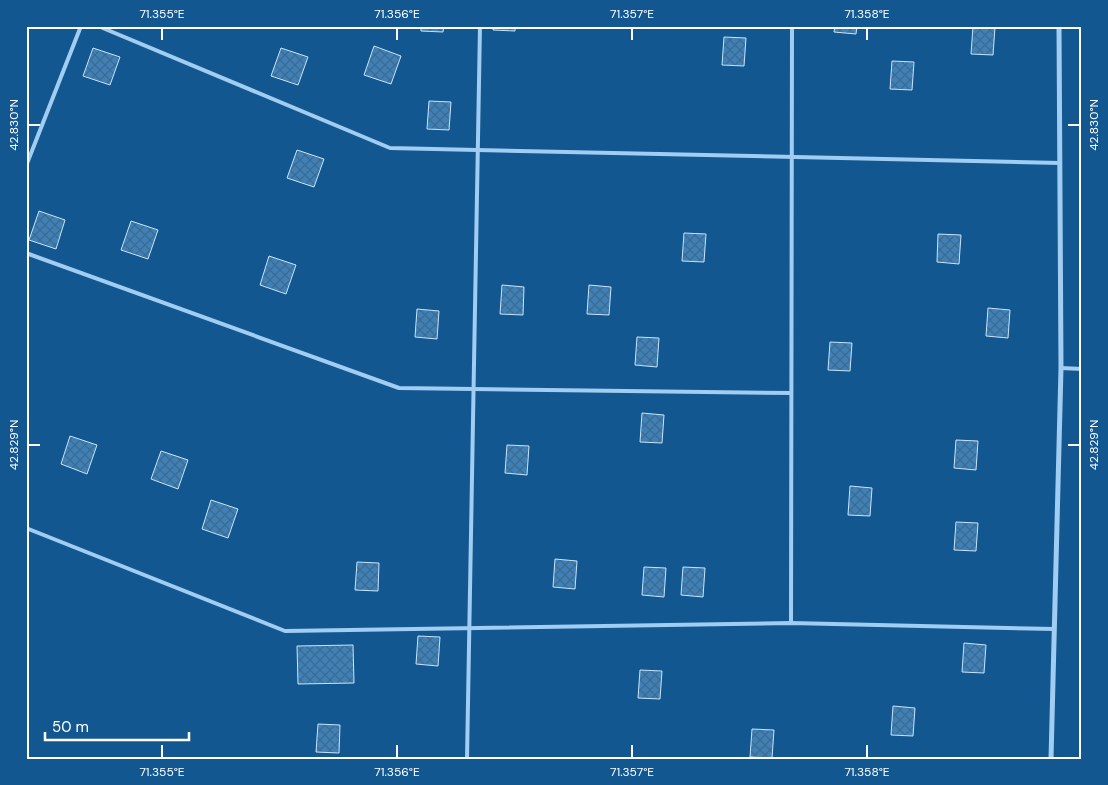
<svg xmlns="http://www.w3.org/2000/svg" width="1108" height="785" viewBox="0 0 1108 785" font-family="'DM Sans',sans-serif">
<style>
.building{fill:url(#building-cross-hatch);stroke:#c7e5fc}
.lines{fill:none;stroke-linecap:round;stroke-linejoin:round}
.service{stroke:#a0cdf1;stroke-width:4}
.minor{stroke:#a0cdf1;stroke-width:5}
.ticks{fill:none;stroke:#fff;stroke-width:2}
.neatline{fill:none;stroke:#fff;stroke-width:2}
.ticks-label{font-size:12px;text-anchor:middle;fill:#fff}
</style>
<defs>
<pattern id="building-cross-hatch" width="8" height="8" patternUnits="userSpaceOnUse" patternTransform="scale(1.25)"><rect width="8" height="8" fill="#3c81b9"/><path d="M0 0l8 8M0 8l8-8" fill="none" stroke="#436988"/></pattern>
</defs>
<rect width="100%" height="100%" fill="#135791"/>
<g class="building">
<path d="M421,26H444L443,32L421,31Z"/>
<path d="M493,26H515V31L493,30Z"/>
<path d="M835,26H857L856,34L834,32Z"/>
<path d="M973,26L995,27L993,55L971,54Z"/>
<path d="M724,37L746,38L744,66L722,65Z"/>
<path d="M374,46L401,56L391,84L364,75Z"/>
<path d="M93,48L120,57L110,85L83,76Z"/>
<path d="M281,48L308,57L298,85L271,76Z"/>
<path d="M892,61L914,62L912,90L890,89Z"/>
<path d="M429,101L451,102L449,130L427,129Z"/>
<path d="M297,150L324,159L314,187L287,178Z"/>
<path d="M39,211L65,220L56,249L29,240Z"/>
<path d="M131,221L158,230L148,259L121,250Z"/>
<path d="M684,233L706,234L704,262L682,261Z"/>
<path d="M938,234L961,235L959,264L937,262Z"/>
<path d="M269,256L296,265L286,294L260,285Z"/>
<path d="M502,285L524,287L523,315L500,314Z"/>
<path d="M589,285L611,287L609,315L587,314Z"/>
<path d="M988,308L1010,310L1008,338L986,336Z"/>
<path d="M417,309L439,311L437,339L415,337Z"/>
<path d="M637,337L659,338L657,367L635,365Z"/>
<path d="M830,342L852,343L850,371L828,370Z"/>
<path d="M642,413L664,415L662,443L640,442Z"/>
<path d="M70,436L97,445L87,474L61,464Z"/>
<path d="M956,440L978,441L976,470L954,468Z"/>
<path d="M507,445L529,446L527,475L505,473Z"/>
<path d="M161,451L188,460L178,489L151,479Z"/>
<path d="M850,486L872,488L870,516L848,515Z"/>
<path d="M211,500L238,509L228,538L202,529Z"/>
<path d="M956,522L978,523L976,551L954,550Z"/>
<path d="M555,559L577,561L575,589L553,587Z"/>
<path d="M357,562L379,563L378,591L355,590Z"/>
<path d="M644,567L666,568L664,597L642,595Z"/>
<path d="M683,567L705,568L703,597L681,595Z"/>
<path d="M418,636L440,637L438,666L416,664Z"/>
<path d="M964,643L986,645L984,673L962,672Z"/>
<path d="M353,645L354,683L298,684L297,646Z"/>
<path d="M640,670L662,671L660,699L638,698Z"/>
<path d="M893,706L915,708L913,736L891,735Z"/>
<path d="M318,724L340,725L339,753L316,752Z"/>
<path d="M752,729L774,730L772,758L750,757Z"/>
</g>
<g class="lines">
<g class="service">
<path d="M98,26L390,148L1060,163"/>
<path d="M26,166L81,26"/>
<path d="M26,253L399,388L791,393"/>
<path d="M1061,368L1082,369"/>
<path d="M26,528L285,631L791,623L1054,629"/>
<path d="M791,623L792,26"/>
<path d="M467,759L480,26"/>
</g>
<path class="minor" d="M1051,759L1061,368L1059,26"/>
</g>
<path class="ticks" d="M162,28V40M397,28V40M632,28V40M867,28V40M28,125H40M1068,125H1080M28,445H40M1068,445H1080M162,745V758M397,745V758M632,745V758M867,745V758"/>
<rect width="1108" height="785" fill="none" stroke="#135791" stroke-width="55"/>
<path d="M45 732v8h144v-8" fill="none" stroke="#ffffff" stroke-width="2.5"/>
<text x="52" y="732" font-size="15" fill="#ffffff" stroke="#135791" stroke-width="4" paint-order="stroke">50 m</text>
<rect x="28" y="28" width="1052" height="730" class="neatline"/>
<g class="ticks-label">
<text x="162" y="18">71.355°E</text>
<text x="397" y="18">71.356°E</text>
<text x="632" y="18">71.357°E</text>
<text x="867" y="18">71.358°E</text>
<text transform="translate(14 125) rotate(-90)" y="4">42.830°N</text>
<text transform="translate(1094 125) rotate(-90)" y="4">42.830°N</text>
<text transform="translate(14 445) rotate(-90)" y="4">42.829°N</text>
<text transform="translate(1094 445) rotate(-90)" y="4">42.829°N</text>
<text x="162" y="776">71.355°E</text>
<text x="397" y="776">71.356°E</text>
<text x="632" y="776">71.357°E</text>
<text x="867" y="776">71.358°E</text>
</g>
</svg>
